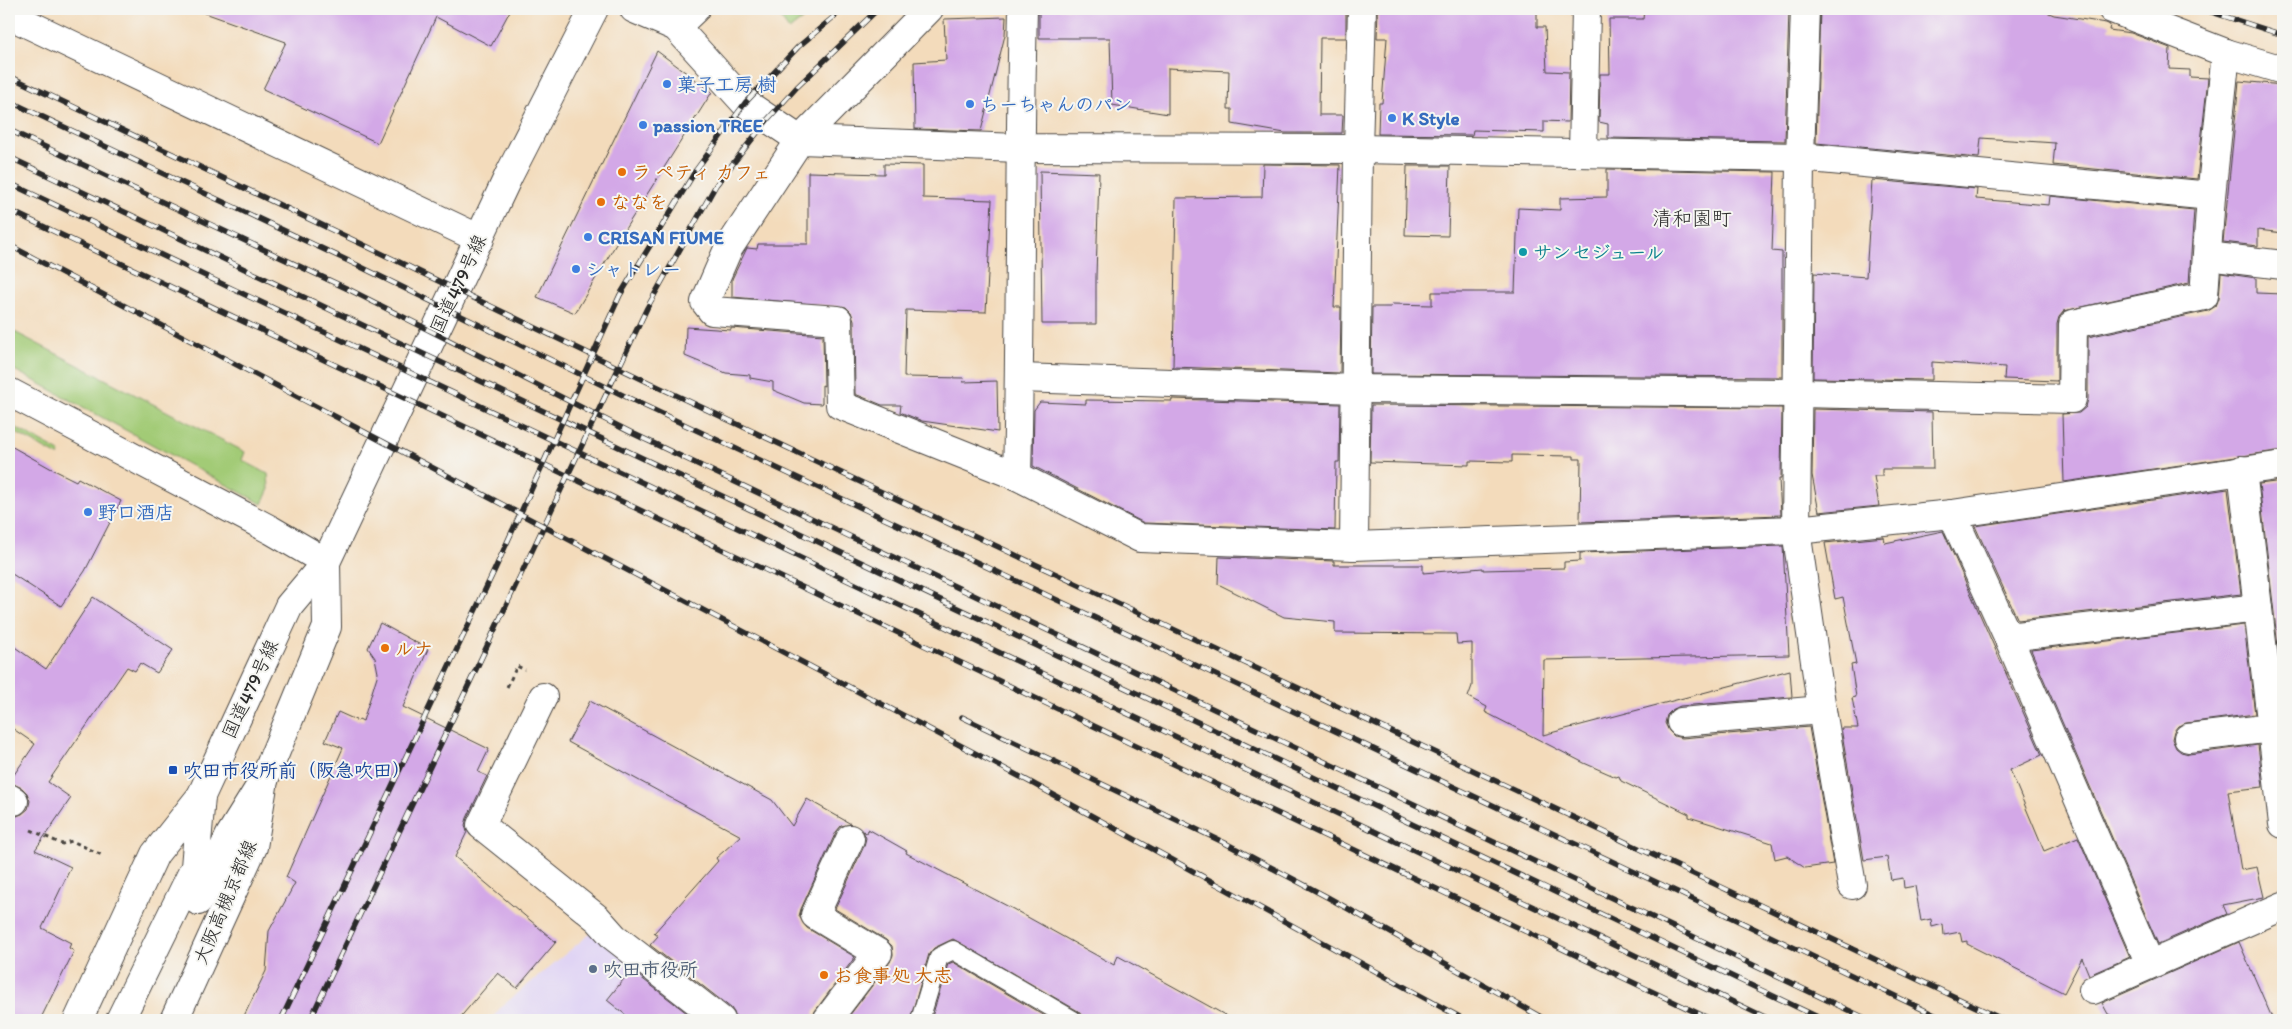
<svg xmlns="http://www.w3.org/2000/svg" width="2292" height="1029" viewBox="0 0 2292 1029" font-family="Itim,'Klee One',sans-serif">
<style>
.built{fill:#e0d4f4}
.green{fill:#a2cb76;stroke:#667b50}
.building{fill:#d3a8e7}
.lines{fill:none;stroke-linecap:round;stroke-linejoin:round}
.lane-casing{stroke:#494541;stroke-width:20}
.street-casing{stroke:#494541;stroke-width:30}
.secondary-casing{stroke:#494541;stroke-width:30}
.primary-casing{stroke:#494541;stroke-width:30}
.highway-casing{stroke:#494541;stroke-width:30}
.path{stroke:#494541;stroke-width:3;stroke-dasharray:4 4;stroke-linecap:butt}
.lane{stroke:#fff;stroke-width:18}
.street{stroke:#fff;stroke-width:28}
.secondary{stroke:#fff;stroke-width:28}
.primary{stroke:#fff;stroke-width:28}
.highway{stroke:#fff;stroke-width:28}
.rail-casing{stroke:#2b2b2b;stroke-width:5.5}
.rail{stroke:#f6f6f2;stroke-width:4;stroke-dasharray:11;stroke-linecap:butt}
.shop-dot{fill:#3f7fe0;stroke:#f6f6f2;stroke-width:2}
.food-dot{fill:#e8710a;stroke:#f6f6f2;stroke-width:2}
.culture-dot{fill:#0f9aa8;stroke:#f6f6f2;stroke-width:2}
.transit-dot{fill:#1a4fb4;stroke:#f6f6f2;stroke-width:2}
.service-dot{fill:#5c6f8a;stroke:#f6f6f2;stroke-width:2}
.labels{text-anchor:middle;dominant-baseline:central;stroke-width:4;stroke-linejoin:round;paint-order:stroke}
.shop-label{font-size:19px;font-weight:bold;fill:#366cbe;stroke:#f6f6f2;text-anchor:start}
.food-label{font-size:19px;font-weight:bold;fill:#c56008;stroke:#f6f6f2;text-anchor:start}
.culture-label{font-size:19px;font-weight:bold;fill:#0d838f;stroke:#f6f6f2;text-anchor:start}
.street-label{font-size:19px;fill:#2b2b2b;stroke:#f6f6f2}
.transit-label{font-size:19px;font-weight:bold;fill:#164399;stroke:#f6f6f2;text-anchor:start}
.service-label{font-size:19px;font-weight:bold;fill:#4e5e75;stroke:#f6f6f2;text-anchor:start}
.neighbourhood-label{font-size:20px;fill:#2b2b2b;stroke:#f6f6f2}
</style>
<rect width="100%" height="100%" fill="#f6f6f2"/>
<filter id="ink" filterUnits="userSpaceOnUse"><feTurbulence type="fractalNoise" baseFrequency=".02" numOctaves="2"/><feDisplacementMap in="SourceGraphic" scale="10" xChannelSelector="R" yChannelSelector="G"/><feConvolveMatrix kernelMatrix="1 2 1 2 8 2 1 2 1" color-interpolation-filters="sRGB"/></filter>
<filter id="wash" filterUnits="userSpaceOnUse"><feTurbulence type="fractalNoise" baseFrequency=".0096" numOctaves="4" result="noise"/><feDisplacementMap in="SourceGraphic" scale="20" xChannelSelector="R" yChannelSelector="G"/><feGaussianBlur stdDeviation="1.12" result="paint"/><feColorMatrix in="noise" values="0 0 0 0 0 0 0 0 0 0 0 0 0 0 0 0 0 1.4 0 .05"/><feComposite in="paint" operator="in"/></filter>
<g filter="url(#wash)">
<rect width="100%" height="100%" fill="#f3dbbb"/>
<path class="built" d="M592,932L702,1020H491L502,1006Z"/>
<g class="green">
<path d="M774,9H816L789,30Z"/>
<path d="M9,329L245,452L242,460L268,474L269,489L262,504L9,367Z"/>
<path d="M9,424L60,452L58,456L9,429Z"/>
</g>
<g id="blocks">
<g class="building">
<path d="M205,9H511L491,46L436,17L378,143L263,89L286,42L205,13Z"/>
<path d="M1039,9H1346V38H1320L1319,115H1343L1342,133H1285L1232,124V109H1228L1229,71L1168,68V114L1112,105L1110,38H1039Z"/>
<path d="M1378,9H1537V27H1545L1547,71L1569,72L1568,122L1544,121V132L1473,130L1472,135L1378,134L1379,103H1382L1387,38H1377Z"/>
<path d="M1644,9H1789L1785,141L1608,138V124L1599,122L1600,74H1610L1609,19H1643Z"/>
<path d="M1820,9H2039L2054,15L2106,23L2110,25L2109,30L2131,33L2170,48L2169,69L2190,70V77L2208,78L2197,179L2053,165L2055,143L1981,138L1979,158L1816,143Z"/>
<path d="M1006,17L1005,35L981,131L915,129L914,62L946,60L944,19Z"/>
<path d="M657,51L712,92L625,229L575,313L537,297Z"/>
<path d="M2239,81L2283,85V233L2258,230V246L2223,242Z"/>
<path d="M884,164L923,165V198L992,200L986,312L906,310L904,377L964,378L963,382L997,381L998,432L922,421L900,412L901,405H882L855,394L854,320L851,312L846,307L732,297V279L747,248L757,249L758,244H808V172L884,174Z"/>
<path d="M1263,164L1340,165L1334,307H1341L1340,373L1173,367L1176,198L1262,197Z"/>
<path d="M1407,166H1450L1448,236L1405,235Z"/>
<path d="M1607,169L1775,172L1772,251L1782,252V377L1371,374L1372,307H1391L1392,304L1432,305V292H1515L1518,208L1560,210V198L1607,197Z"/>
<path d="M1040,171L1099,173L1096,277V324H1042Z"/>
<path d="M1872,180L1977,189L1976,199L2049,205L2050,196L2194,210L2189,283L2064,311L2059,317L2057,324V381L2004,379L2005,367L1932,362V380L1813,378L1814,273L1866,277Z"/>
<path d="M2221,273L2256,278V293L2283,294V450L2064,482L2062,414L2079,413L2086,407L2088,399V337L2208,311L2216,306L2219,298Z"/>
<path d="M686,327L731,330V328L823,335L824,386L822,385V404L804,403L773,390V382L750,378V375L726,373L685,356Z"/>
<path d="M1172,399L1340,404L1339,462H1336L1335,530L1144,523L1033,466L1034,410L1040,402L1086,404V400L1172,401Z"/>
<path d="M1371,405L1782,408L1781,479H1779L1781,515L1580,522L1581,459H1574V456L1512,455V462L1469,461V465L1370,462Z"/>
<path d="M1813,409L1932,412L1933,469H1882V476H1874L1879,506L1819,512L1812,475Z"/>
<path d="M9,445L50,468L76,481L78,478L121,501L85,571L61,606L9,572Z"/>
<path d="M2283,481V690L2259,484Z"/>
<path d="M2228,489L2241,594L2018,620L1975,526Z"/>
<path d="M1943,531L2042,755L2010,770L2044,851L2078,837L2130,957L2089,975L2082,958L2064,993L1967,944V941L1962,942L1960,932L1944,935L1943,924L1932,927L1931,919L1921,921L1915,886L1904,888L1903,878L1891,880L1887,857L1864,860L1841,728H1858L1852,698L1856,697L1851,665L1856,664L1843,597L1835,599L1825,543L1884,537L1885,543Z"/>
<path d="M1783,546L1789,655L1544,660L1543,735L1790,670L1792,697L1680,706L1672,710L1667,715L1665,723L1669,731L1674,736L1682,738L1809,727L1833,864L1805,868L1787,856L1775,859L1772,843L1689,817V814L1621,781L1619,776L1616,777L1584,763L1485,712L1487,707L1468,697L1472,686V643L1457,644L1456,634L1335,633V622L1284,617L1218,584L1219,557L1334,561V565H1423V573L1483,568V570L1564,568V562L1580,561V553Z"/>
<path d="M93,597L173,650L157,673L140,663L135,671L127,667L48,782L71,798L35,850L71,867L42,928L71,943L69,948L74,951L40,1020H9V815L14,817L22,814L28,809L30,801L27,793L22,788L9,782L35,744L9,726V643L46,669Z"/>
<path d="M380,623L428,649L403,707L489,749L478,772L487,776L467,818L465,825L467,832L455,857L556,942L517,988L498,973L458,1020H242L266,971L269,931L295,883L286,877L343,748L325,741L338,712L358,721L359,719L363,721L378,673L375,658L368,648Z"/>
<path d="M2244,625L2255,714L2186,723L2178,726L2174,731L2172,739L2176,748L2181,752L2189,754L2258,745L2263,787L2228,791L2241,870L2257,867L2264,897L2223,905L2227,914L2158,944L2031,650Z"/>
<path d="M590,701L772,800L792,826L807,799L851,824L841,826L836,832L801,909L799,916L807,928L855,957L815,1011L812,1020H736L735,1014L731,1008L650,945L658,936L654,933L718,861L716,858L741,836L568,742Z"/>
<path d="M868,829L907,851L906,853L1013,909L1114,965L1118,956L1234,1020H1084L1078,1011L953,939L934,948L929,954L910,1020H846L890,962L893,955L892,946L886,940L835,909L864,846L866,838L863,831L866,833Z"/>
<path d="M2239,942L2273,1020H2121L2108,1014L2102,1003Z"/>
<path d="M953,962L1052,1020H931L948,964Z"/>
<path d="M631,970L696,1020H632L607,1000Z"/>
</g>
</g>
</g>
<g filter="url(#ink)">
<use href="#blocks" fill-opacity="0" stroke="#494541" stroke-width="1"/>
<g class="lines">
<g class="lane-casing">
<path id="lane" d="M920,1020L939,957L953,950L1073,1020"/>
</g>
<g class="street-casing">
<g id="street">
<path d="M634,9L676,27L745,103L800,140L1020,148L1358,149L1800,157L2211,196L2226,53"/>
<path d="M929,9L800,140L728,249L705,302L712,311L838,320L840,405L1017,476L1140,538L1354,546L1796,530L1952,514L2283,465"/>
<path d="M1805,9L1800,157L1796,530L1822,710L1852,885"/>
<path d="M2112,9L2226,53L2283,70"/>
<path d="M676,27L695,9"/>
<path d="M1583,153L1586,9"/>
<path d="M2207,256L2283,265"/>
<path d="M1019,378L1356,389L1799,393L2072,399L2073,324L2204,296L2211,196"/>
<path d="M9,392L271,530L326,562"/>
<path d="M2242,470L2283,824"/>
<path d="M1017,476C1021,320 1019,165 1023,9"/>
<path d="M1952,514L2008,637L2150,964"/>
<path d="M1354,546L1358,149L1362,9"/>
<path d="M2008,637L2258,608"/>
<path d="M543,697L481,825L598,919L614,937L721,1020"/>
<path d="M1681,722L1822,710"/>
<path d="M2188,738L2272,728"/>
<path d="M9,798L14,801"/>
<path d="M2093,990L2283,906"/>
<path d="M827,1020L878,953L815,915L850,839"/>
</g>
</g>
<g class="secondary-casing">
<path id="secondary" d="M9,15L480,239"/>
</g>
<g class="primary-casing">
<g id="primary">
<path d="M78,1020L155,854L201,796"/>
<path d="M174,1020L253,847L264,780"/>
</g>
</g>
<g class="highway-casing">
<g id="highway">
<path d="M198,901L230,835L264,780L327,627L326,562"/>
<path d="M120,1020L195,867L201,796L289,606L326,562L509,175L594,9"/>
</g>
</g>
<g class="path">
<path d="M507,687L517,666L525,670"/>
<path d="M31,830L62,844L72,841L104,856"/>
</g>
<use href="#lane" class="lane"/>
<use href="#street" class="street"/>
<use href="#secondary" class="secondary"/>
<use href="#primary" class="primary"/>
<use href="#highway" class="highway"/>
<g class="rail-casing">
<g id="rail">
<path d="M2202,9L2283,35"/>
<path d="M2277,9L2283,11"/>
<path d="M9,76L368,247L650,383L2004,1020"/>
<path d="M9,101L357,265L643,405L1726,915L1945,1020"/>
<path d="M9,130L348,289L634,434L1869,1020"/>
<path d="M9,157L1824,1020"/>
<path d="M9,183L620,472L1771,1020"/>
<path d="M9,210L1712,1020"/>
<path d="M9,245L1030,782L1465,1020"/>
<path d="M962,717L1225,843L1329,898L1546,1020"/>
<path d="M281,1020L495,569L620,295L696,170L745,103L798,47L843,9"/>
<path d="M310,1020L647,308L716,185L768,119L797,87L878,9"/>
</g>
</g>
<use href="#rail" class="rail"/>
</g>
</g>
<g class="shop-dot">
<circle cx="667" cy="84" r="5"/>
<circle cx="970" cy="104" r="5"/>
<circle cx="1392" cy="118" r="5"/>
<circle cx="643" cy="125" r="5"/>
<circle cx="588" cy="237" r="5"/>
<circle cx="576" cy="269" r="5"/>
<circle cx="88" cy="512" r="5"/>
</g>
<g class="food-dot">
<circle cx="622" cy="172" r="5"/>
<circle cx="601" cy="202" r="5"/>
<circle cx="385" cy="648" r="5"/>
<circle cx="824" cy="975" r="5"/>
</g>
<circle class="culture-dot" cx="1523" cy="252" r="5"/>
<rect class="transit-dot" x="168" y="765" width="10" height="10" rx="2.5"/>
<circle class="service-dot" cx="593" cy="969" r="5"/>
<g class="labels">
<g class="shop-label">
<text x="677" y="84">菓子工房 樹</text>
<text x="980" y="104">ちーちゃんのパン</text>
<text x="1402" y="118">K Style</text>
<text x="653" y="125">passion TREE</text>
<text x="598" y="237">CRISAN FIUME</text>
<text x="586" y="269">シャトレー</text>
<text x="98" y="512">野口酒店</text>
</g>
<g class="food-label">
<text x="632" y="172">ラ ペティ カフェ</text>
<text x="611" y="202">ななを</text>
<text x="395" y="648">ルナ</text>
<text x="834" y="975">お食事処 大志</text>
</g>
<g class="culture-label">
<text x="1533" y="252">サンセジュール</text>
</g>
<g class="street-label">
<text transform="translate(458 284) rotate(-65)">国道479号線</text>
<text transform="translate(250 689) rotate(-65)">国道479号線</text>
<text transform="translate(225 902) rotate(-67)">大阪高槻京都線</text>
</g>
<g class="transit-label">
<text x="183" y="770">吹田市役所前（阪急吹田）</text>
</g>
<g class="service-label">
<text x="603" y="969">吹田市役所</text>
</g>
<g class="neighbourhood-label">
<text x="1692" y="218">清和園町</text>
</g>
</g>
<rect width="2292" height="1029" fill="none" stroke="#f6f6f2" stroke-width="30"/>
</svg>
